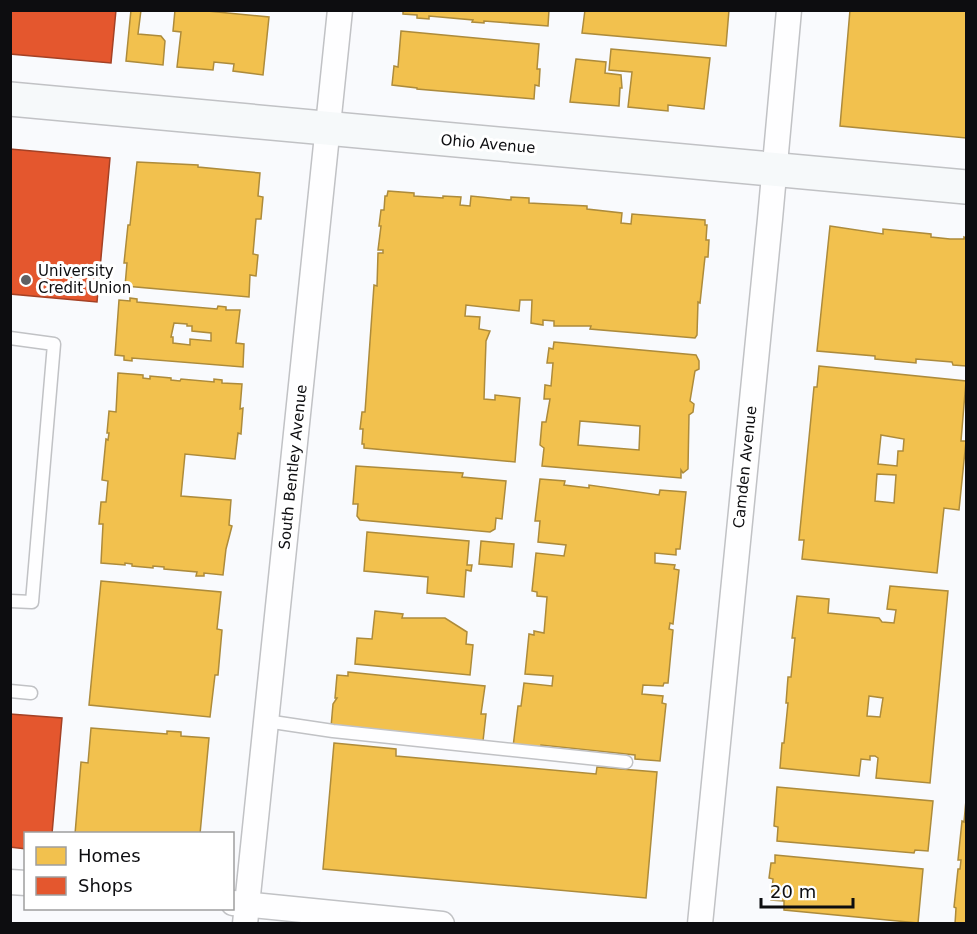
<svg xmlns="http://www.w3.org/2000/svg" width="977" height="934" viewBox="0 0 977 934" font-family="'DejaVu Sans',sans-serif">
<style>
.homes{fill:#f2c14e;stroke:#ad8b3b;stroke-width:1.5;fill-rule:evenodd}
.shops{fill:#e4572e;stroke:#a44125;stroke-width:1.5}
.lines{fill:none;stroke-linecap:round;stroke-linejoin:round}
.lane-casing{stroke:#c1c2c5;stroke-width:15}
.street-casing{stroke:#c1c2c5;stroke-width:27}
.secondary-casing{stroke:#c1c2c5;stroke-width:36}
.lane{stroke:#fefeff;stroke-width:12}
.street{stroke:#fefeff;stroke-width:24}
.secondary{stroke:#f6f9fa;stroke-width:33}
.poi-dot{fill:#606063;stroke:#fff;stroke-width:2}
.labels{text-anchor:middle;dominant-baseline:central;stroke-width:6;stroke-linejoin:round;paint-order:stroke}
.street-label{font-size:15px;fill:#0d0d10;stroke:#fff}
.poi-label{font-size:15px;fill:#0d0d10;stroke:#fff;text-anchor:start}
</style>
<rect width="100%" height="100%" fill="#f9fafd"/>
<g class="homes">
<path d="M131,10H141L138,34L161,36L165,41L163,65L126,61Z"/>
<path d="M175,10H197L269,17L263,75L233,71L234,64L214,62L213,70L177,67L181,32L173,31Z"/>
<path d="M403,10H549L548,26L484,21V23L472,22L473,20L429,16V19L417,18V15L403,14Z"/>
<path d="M585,10H729L726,46L582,33Z"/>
<path d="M850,10H966V138L840,126Z"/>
<path d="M401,31L539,44L537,69H540L539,86L535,85L534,99L417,89V88L392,85L394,66L398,67Z"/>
<path d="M611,49L710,58L704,109L668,105V111L628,107L632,72L609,70Z"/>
<path d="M576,59L606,62L605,73L621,75L622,88H620L619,106L570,102Z"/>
<path d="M137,162L198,165V167L260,173L258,196L263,197L261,219H256L253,254L258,255L256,276L250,275L249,297L125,286L127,263H124L128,225H130Z"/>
<path d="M388,191L414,193V196L443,198V196L461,197L460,205L470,206L471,196L511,200V197L529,198V203L587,206V209L622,213L621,223L631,224L632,214L705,220V225H707L706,240H709L708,257H705L700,303L698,302L697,335L695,338L590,329L591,326H554V321L543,320V325L531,323L532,300H520L519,311L466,305L465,316L480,317L479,329L490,331L486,341L484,399L495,400V395L520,398L515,462L364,448V444H362L363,429H360L362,412H365L374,285L377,286L378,253H383V250H378L381,226H379L381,210H384L385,196H387Z"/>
<path d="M830,226L883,234V229L931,234V237L950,239H964V237L966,238V366L953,365L952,362L916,359V363L875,359V356L817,351Z"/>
<path d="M130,298L137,299V302L217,309L218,306L226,307V310H240L236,343L244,344L243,367L132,358V361L124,360V356L115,355L119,300L130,301ZM174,323L187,324V326H192V331L211,333V341L190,339V345L173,343V337H171Z"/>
<path d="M554,342L696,355L699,361V369L695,371L690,401L694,404L693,412L689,415L688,469L683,473L681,470V478L542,466L544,448L540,445L542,422H546L550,399H544L545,385L551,386L553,363H547L549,348L553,349ZM580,421L640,426L639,450L578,445Z"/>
<path d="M819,366L966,381L961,441H966L959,510L944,508L937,573L802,559L804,540H799L814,387H817ZM881,435L904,439L903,451H898L897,466L878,464ZM877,474L896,475L894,503L875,501Z"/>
<path d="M118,373L143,375V378L150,379V376L171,378V380L180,381L181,379L214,382V379L222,380V383L242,384L240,409L243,408L241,434L238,433L235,459L185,454L181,496L231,500L229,525L232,526L226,549L223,575L204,573V576H196L197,572L164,569V567L153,566V568L132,566V564L125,563V565L101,563L103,524H99L101,502H106L108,481L102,480L106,439L108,440L109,433H107L109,411L116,412Z"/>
<path d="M356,466L463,473L462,477L506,481L502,519L496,518L495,529L490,532L360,520L357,516L358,504H353Z"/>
<path d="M540,479L565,481L564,485L589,488V485L659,495L660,490L686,492L680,549H676V555L655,553V563L675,565L674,569L679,570L673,624L670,623L669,629L673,630L668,683H664L663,686L643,685L642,694L663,696L662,703L666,704L660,761L635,759V755L541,745L540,750L513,747L518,706H521L524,683L552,686L553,676L525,674L529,634L534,635V631L544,633L547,597L537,596V592L532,591L536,553L564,556L566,545L538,542L540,521H535Z"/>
<path d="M367,532L469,541L467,565H472L471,571L466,570L464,597L427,593L428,577L364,571Z"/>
<path d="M481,541L514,544L512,567L479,564Z"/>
<path d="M101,581L221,592L217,629L222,630L218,675H215L210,717L89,705Z"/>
<path d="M890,586L948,591L930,783L876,778L878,758L875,756H870V760L861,759L859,776L780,768L782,743H784L788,703H786L788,677H791L795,638H792L797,596L829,599L828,613L879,618L882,622L894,623L896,610L887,609ZM869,696L883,698L880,717L867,716Z"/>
<path d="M375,611L403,614L402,618H445L467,632L466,644L473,645L470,675L355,664L357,638L372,639Z"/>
<path d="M348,672L485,686L481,714H486L483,741L331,727L333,704L337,698H335L337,675L348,676Z"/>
<path d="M91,728L167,734V731L181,732V736L209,738L200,834H75L81,762L88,763Z"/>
<path d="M334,743L396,749V756L596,774L597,767L657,772L646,898L323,869Z"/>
<path d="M777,787L933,801L928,851L915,850L914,853L777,841L778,827L774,826Z"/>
<path d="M966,800V924H955L956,908L954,907L958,869H960L961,860H958L962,821L964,822Z"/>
<path d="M775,855L923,869L918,923L784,910V901L771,900L773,879L769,878L771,863H775Z"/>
</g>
<g class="shops">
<path d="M10,10H116L111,63L10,54Z"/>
<path d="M10,149L110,158L97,302L10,294Z"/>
<path d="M10,714L62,718L52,834H26V849L10,847Z"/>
</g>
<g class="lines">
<g class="lane-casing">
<g id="lane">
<path d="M10,338L54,344L32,602L10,601"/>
<path d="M10,691L31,693"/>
<path d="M266,721L333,731L626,762"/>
</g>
</g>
<g class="street-casing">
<g id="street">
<path d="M10,882L26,883"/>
<path d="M233,903L442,924"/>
<path d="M245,924L340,10"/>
<path d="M700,924L770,219L789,10"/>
</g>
</g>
<g class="secondary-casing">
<path id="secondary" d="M10,99L966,187"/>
</g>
<use href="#lane" class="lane"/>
<use href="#street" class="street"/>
<use href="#secondary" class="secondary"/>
</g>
<circle class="poi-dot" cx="26" cy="280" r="6"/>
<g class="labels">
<g class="street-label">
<text transform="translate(488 144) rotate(5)">Ohio Avenue</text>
<text transform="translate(293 467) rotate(-84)">South Bentley Avenue</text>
<text transform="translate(745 467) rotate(-84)">Camden Avenue</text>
</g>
<g class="poi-label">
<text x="38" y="271">University<tspan x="38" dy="17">Credit Union</tspan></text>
</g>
</g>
<rect width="977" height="934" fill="none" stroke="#0d0d10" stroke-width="24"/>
<rect x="24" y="832" width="210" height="78" fill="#ffffff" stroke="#9e9e9f" stroke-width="1.5"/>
<rect x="36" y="847" width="30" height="18" fill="#f2c14e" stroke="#9e9e9f" stroke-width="1.5"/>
<text x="78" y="862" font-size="18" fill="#0d0d10">Homes</text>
<rect x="36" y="877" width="30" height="18" fill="#e4572e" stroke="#9e9e9f" stroke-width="1.5"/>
<text x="78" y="892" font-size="18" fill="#0d0d10">Shops</text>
<path d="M761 898v9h92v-9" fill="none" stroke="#0d0d10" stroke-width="3"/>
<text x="770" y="898" font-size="18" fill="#0d0d10" stroke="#ffffff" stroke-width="4.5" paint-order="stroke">20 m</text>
</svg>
